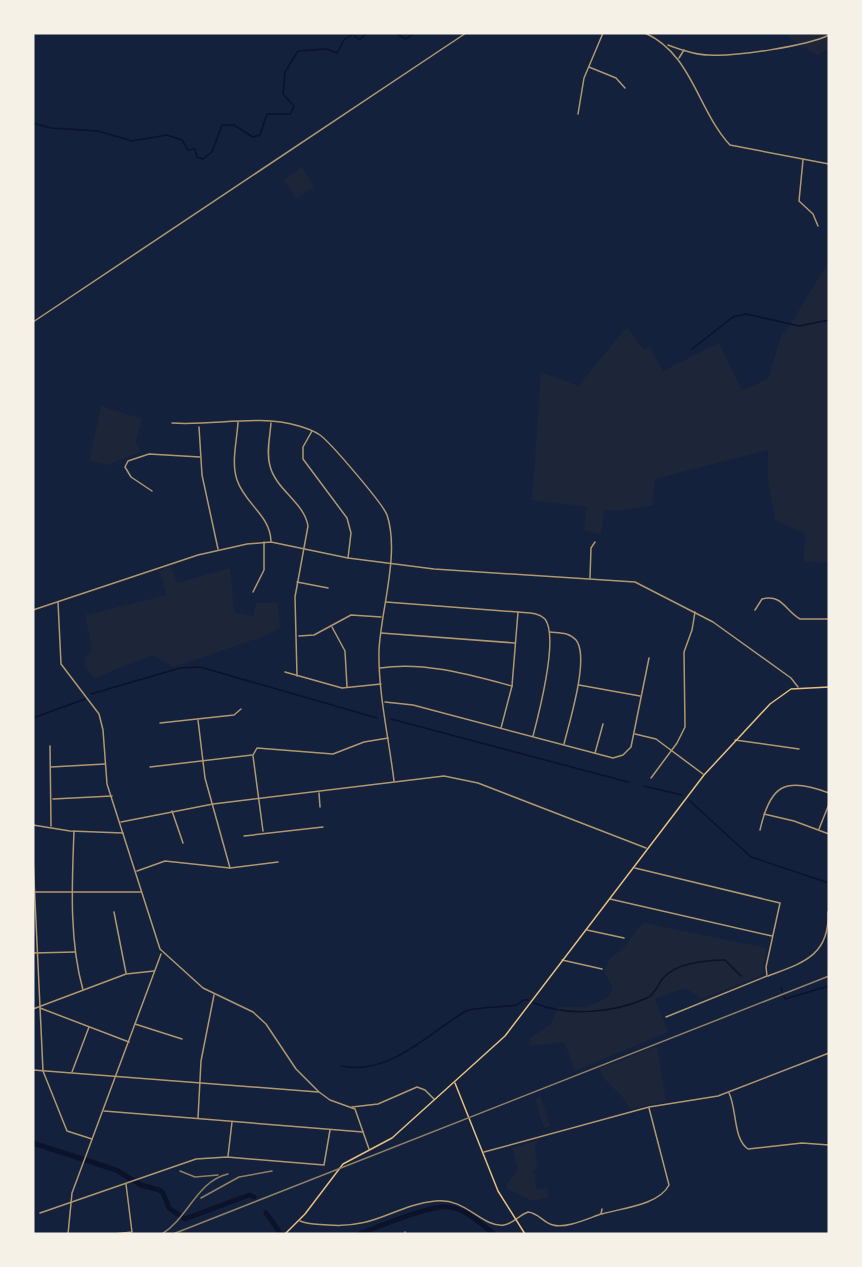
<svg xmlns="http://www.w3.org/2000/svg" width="862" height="1267" viewBox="0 0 862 1267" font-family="'DejaVu Sans',sans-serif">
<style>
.green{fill:#1d2539}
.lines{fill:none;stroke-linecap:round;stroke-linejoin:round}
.stream{stroke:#0b132b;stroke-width:1.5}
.river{stroke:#0b132b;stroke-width:5}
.minor{stroke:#b1986c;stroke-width:1.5}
.tertiary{stroke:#b1986c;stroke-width:1.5}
.secondary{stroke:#e5c07b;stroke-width:1.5}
.rail{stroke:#918062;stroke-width:1.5}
</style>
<rect width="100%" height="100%" fill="#14213d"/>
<g class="green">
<path d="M789,33H829V49L817,55L789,38Z"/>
<path d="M302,167L314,187L296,198L284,180Z"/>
<path d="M829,261V563L804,562L805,534L775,520L768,481V450L655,479L653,505L623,510H604L601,535L584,530L587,507L532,500L541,372L578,386L627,327L644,350L650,347L663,371L719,343L742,390L768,379L782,333H785Z"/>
<path d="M101,406L142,419L136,441L140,452L107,465L89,461Z"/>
<path d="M171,566L177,583L230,568L234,612L253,616L257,603H278L280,628L265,636L173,667L152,655L94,678L85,667V659L92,649L85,615L167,595L159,571Z"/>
<path d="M644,923L766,948L762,975L701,999L686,988L655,999L668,1032L575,1071L564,1042L529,1046L530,1038L551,1024L558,1007H585L608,998L613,987L604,972C611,952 613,959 625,946C632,937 635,930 644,923Z"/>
<path d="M657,1046L666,1101L629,1109C624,1092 606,1087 599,1069Z"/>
<path d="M541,1097L550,1126L544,1128L535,1099Z"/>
<path d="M538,1140L535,1149L537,1169L533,1170L537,1190L547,1188L549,1197L533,1201L507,1189V1184L518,1170L512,1148Z"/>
</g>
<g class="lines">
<g class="stream">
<path d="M395,33L406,39L414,33"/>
<path d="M33,123L51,128L98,131L132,141L167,135L182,140L188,150L195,149L197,157L203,159L212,152L222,125H234L253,137L260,135L267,114H290L294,106L283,94L285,72L298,51L326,49L337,53L344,40L353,34L359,40L367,33"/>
<path d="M692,349L733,317L746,314L799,326L829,320"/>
<path d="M91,694L180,668L200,667L377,718"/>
<path d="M33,718L85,699"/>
<path d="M391,719L628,782"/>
<path d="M644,786L682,795"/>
<path d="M689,800L751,857L829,883"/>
<path d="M781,988L782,991"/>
<path d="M784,996L785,999L829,986"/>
<path d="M534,1003C568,1017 614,1013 647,998C655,995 658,983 664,977C678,962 705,961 725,960L741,976"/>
<path d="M341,1066C390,1076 427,1034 466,1011C474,1007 505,1007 517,1005L523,1000H528"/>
</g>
<g class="river">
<path d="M33,1143L116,1170L141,1185L159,1190L163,1193L169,1208L185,1219L249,1195L254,1197"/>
<path d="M266,1213L281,1234"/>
<path d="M359,1234C378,1227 432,1204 449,1207C466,1209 481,1224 494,1234"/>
</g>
<g class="minor">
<path d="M589,67L616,78L625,88"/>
<path d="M578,114L584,78L603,33"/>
<path d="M803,160L799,201L813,214L818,226"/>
<path d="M238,422C237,441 231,462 237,480C245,504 270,515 271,541"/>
<path d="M172,423C214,426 258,414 299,426C306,428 314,431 320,435C331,443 383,504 387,515C400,553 381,610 379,650C378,693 389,739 394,781"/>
<path d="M271,423C270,437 266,452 270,466C276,490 304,502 308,526L295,597L297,676"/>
<path d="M199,427L202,475L218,549"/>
<path d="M312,431L303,447V459L347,518L351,533L348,558"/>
<path d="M152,491L131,477L125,467L128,461L149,454L200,457"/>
<path d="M590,578L591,548L595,542"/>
<path d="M297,582L328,588"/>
<path d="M253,592L264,570V542"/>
<path d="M386,602L518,612C527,613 538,612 545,619C559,637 539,713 533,736"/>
<path d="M755,610L762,599C783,594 785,611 800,619H829"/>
<path d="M332,627L345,651L347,687"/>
<path d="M550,632C560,633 569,632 576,640C590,657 569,723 564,744"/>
<path d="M381,633L515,643"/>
<path d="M299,636L314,635L351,615L381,617"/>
<path d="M380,668C424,661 471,675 512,686"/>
<path d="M285,672L342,688L381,684"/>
<path d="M579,685L640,696"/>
<path d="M385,702L413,705L613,758L623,755L631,747L649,658"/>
<path d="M198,720L205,778L230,868"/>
<path d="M160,723L234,715L241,709"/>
<path d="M501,728L512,686L518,612"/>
<path d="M635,734L656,739L703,774"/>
<path d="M735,740L799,749"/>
<path d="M50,746L51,826"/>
<path d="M595,753L603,724"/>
<path d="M253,755L257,748L333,754L364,742L388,738"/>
<path d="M253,756L263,831"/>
<path d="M51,767L105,764"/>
<path d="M150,767L252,755"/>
<path d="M651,778L677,743L685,727L684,652L692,630L695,612"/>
<path d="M319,793L320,807"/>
<path d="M53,799L112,796"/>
<path d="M172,811L183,843"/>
<path d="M764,814L794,821L829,834"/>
<path d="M819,829L829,804"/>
<path d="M760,830C770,785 785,776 829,793"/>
<path d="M74,831C72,883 69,940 83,990"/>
<path d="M244,836L323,827"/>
<path d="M33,858L43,1071L67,1131L92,1139"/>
<path d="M635,868L780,903L766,967L767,976L666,1017"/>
<path d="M137,871L165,861L230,868L278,862"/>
<path d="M33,892H141"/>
<path d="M610,899L772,936"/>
<path d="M114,912L126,973"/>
<path d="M587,930L624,938"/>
<path d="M33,953L75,952"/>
<path d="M562,960L602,969"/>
<path d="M768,976C802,963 830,956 828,912"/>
<path d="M40,1008L129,1042"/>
<path d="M33,1009L126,974L154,971"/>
<path d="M135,1024L182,1039"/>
<path d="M33,1070L318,1092"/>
<path d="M72,1072L89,1027"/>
<path d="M729,1093C737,1109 733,1139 748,1149L802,1143L829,1145"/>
<path d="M352,1107L378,1104L417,1087L425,1090L434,1099"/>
<path d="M104,1111L363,1132"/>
<path d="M198,1118L201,1061L214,995"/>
<path d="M484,1152L649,1107L718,1096L829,1053"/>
<path d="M228,1156L232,1122"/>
<path d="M40,1213L196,1159L227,1157L324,1165L330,1130"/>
<path d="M602,1214C622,1208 659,1205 669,1185L649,1108"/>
<path d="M300,1221C309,1225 318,1224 328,1225C376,1229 395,1205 435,1201C466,1197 482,1228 504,1225C513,1224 519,1215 528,1212C539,1213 543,1223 553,1225C566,1229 589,1218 601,1214L602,1209"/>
<path d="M405,1232V1234"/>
<path d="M114,1234L132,1232L126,1184"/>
</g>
<g class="tertiary">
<path d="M645,33C692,54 697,109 730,145L829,164"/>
<path d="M668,45C681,50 696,55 709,55C734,57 807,46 829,35"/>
<path d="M679,58L684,50"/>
<path d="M33,322L466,33"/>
<path d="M58,602L61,664L99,714L103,730L107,784L160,949L203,988L253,1012L266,1024L296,1069L319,1092L330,1100L355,1109L369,1149"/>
<path d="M33,610L198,555L247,544L271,542L348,558L434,569L635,582L713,622L791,678L798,687"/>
<path d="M121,822L213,804L444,776L478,783L646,848"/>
<path d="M33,825L70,831L123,833"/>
<path d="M68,1234L72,1193L161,954"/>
</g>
<g class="secondary">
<path d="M455,1083L498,1191L525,1234"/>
<path d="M285,1234L305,1214L343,1164L392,1138L505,1036L704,775L770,704L791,689L829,687"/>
</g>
<g class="rail">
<path d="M180,1171L195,1177L218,1175"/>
<path d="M201,1198L239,1177L272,1171"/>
<path d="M162,1234C188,1218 197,1181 228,1174"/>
<path d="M173,1234L829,976"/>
</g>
</g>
<rect width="862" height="1267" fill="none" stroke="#f6f1e7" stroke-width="69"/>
</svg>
